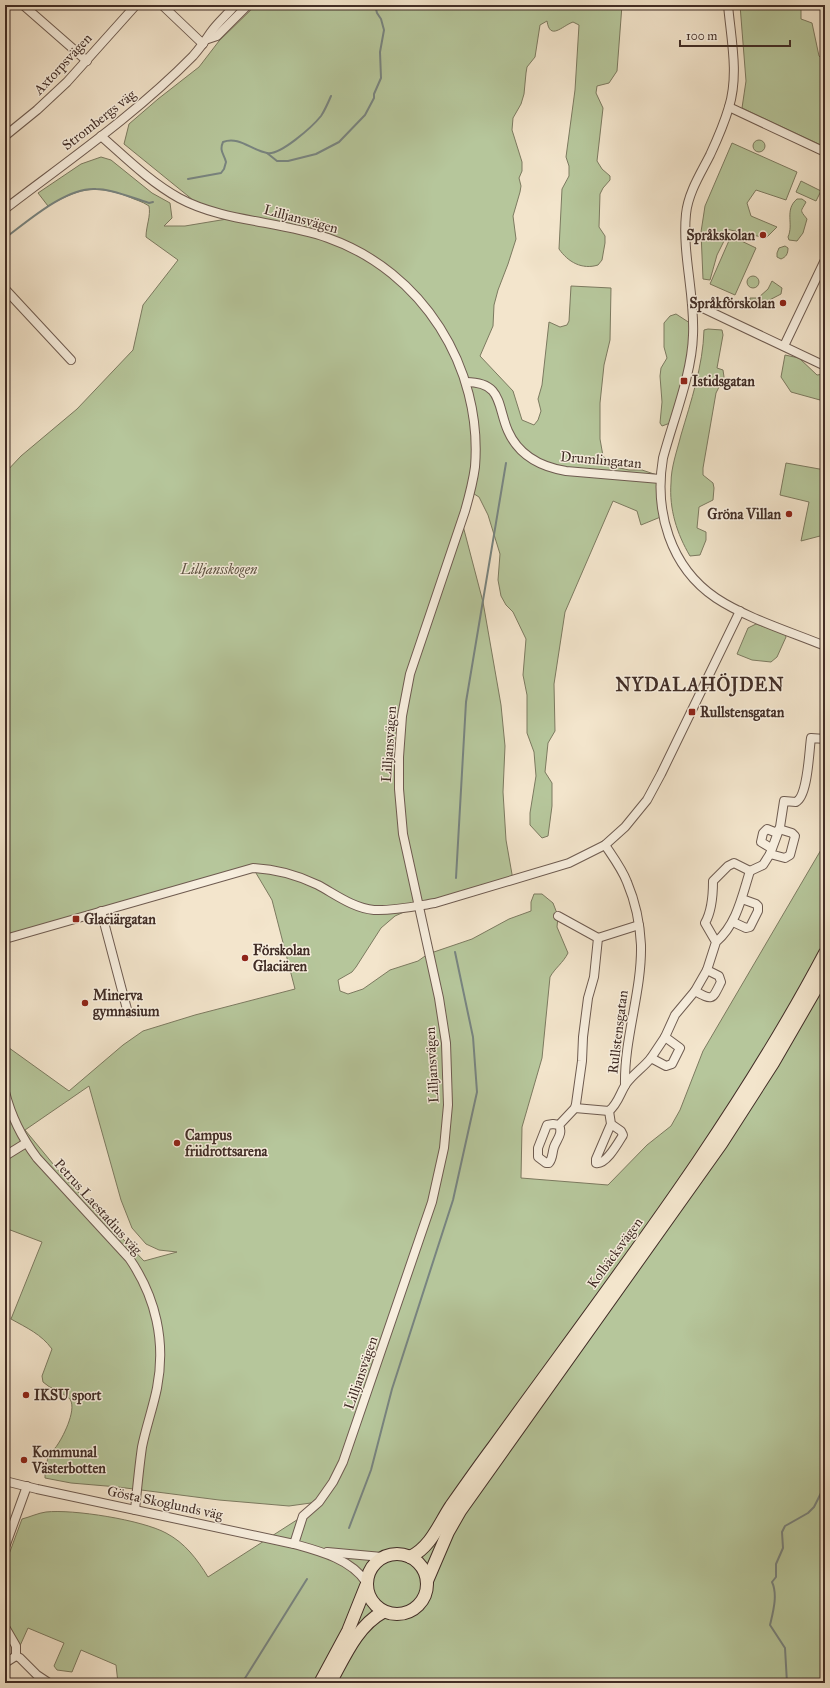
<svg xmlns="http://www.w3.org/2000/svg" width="830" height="1688" viewBox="0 0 830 1688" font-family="'IM FELL Great Primer',serif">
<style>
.green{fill:#b6c69b;stroke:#7c7a60;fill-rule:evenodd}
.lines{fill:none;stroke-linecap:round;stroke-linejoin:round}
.stream{stroke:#788480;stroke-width:2}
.minor-casing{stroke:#6e5b50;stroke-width:10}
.highway-casing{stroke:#412d26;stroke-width:14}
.minor{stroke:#f7eede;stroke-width:8}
.highway{stroke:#f3e5cc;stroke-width:12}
.poi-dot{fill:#8f2418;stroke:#f7eede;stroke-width:1.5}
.labels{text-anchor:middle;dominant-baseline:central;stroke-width:3;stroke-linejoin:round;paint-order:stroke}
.street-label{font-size:14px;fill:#412d26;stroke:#f7eede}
.poi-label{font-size:14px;font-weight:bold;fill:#412d26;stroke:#f7eede;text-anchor:start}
.park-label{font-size:14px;font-style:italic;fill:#5e5343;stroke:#f7eede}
.district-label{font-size:18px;font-weight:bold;letter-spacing:1px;fill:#412d26;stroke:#f7eede}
</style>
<rect width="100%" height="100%" fill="#f3e5cc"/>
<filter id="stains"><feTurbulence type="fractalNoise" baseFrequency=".005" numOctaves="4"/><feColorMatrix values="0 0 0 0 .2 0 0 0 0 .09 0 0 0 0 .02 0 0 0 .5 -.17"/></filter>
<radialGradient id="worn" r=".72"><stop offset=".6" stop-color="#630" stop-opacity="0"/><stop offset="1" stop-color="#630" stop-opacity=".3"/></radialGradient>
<g class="green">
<path d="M256,5H622L617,71L609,83L597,86L596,93L603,108L597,161L602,169L610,176V180L603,188L600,194L599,227L605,236V243L602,260L598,265C582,270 568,262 559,249L562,189L569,176V166L566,157L575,90L579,25L573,22C562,26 550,41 547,21L540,25L535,57L527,67L526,73L524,94L521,104L513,118L512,130L522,162V171L519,178L521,186L520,192L513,216L516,239L508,264L498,290L494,305L493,326L480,356L513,391L522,420L534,425L538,420L541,411L538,399L542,385L549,322L560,327L567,325L569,321L571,286L611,288L610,340L604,365L600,403V439L603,456L615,467L629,470H642L660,476L663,516L641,525L637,511L613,501L565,612L554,684L555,731L548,743L545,772L552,783V806L548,836L542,838L530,825V813L536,776L534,752L527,733V695L523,675L526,639L513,612L506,605L501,596L498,580L500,554L488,515L479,497L471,492L462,522L483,602L501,705L505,746L503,792L506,840L513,880L404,912L395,916L381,928L356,967L352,972L338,980L340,991L348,994L363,989L390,970L418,961L428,954L472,939L509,919L531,911V902L534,894H542L553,903L558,916L557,927L568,953C563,963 555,968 550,977L542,1058L522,1127L521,1178L608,1185L647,1145L671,1126L680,1110L703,1051L825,843V1683H118L116,1665L81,1650L72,1672L57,1670L54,1666L64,1643L28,1628L19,1648L13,1649L5,1635V1565L22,1519C30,1517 38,1513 46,1512C73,1509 142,1520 166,1533C185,1543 197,1559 208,1577L303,1516L318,1502L289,1506L219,1500L118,1487L71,1483L45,1478C45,1470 46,1461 50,1454C52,1450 56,1448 58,1444C64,1435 78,1407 69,1398C61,1391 50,1389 43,1382L42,1376L52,1349C41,1334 27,1328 11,1319L42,1242L5,1228V1045L69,1091L123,1045L143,1031L195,1015L295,989L272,900L253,868L5,939V473L21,456L77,409L133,350L143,305L178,260L146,237C146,226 151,216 149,206C142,201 135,200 127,196C93,184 78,189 48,206L38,193L81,164L101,157L111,160L152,193L170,203L172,218L164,226H185L239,217L204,209L124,144L129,124L158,99L199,67L219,41ZM89,1086L121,1200L132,1228L146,1244L159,1250L177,1252L144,1261L63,1176L25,1130Z"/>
<path d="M740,5H801V19L812,23L819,56L825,61V147L742,108L746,81Z"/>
<circle cx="759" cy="146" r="6"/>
<path d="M732,143L797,172L786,200L756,190L747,203L751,216L777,227L766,238L726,229L728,233L717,255L710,280L703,279L701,232L705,206Z"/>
<path d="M801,181L821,191L816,201L796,192Z"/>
<path d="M797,199H802L806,202C801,212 799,209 807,219L803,233L797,241L789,240L788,237C794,224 784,210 797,199Z"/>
<path d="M731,236L756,248L735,295L710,284Z"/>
<path d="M785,246L788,248C788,254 786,257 781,259L777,257V253L779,248Z"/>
<circle cx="753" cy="282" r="6"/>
<path d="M772,281L782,288L781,294L756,307L751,305L750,298H758L768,289Z"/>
<path d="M676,314L693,325V336L673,422L662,426L660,423L662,402L660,376L661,368L667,358L664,347V323L670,316Z"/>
<path d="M708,329L722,330L723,335L717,368L723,370L724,377L716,393L703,468V475L713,483L714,488L713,500L699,507L697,528L706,532V540L700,555L690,556C677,534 669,509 671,483C671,467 677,451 681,435C691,401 703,366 704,330Z"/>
<path d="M785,355L799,358L817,375L825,374V391L820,400L791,392L781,377Z"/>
<path d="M786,463L825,470V536H820L801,541L809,502L780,495Z"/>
<path d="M756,624L785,634L786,637L777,657L771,662L752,660L737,654L748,628Z"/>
</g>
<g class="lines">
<g class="stream">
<path d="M267,153L277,161H288L316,154L339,142L365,115L374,98V94L381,78L380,52L384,30L381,19L377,13L375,5"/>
<path d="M188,179L221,173L224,169L226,162C224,154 219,151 223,142C239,136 251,150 267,153C280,156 313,126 321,116C325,110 328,103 331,96"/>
<path d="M5,238C28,221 66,187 96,189C113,189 132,198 149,203L153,202"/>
<path d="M456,878L466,702L506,463"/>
<path d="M349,1528L371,1470L392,1389L453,1200L477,1092L473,1037L455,952"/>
<path d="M242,1683L307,1579"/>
<path d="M787,1683L785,1648L770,1625C773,1612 778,1595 772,1582L776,1577V1564L783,1548L782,1532L785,1526L808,1513L814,1507L825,1485"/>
</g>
<g class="minor-casing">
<g id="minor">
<path d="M23,5L87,61"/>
<path d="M162,5L203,44"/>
<path d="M728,5C731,39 739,74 729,107C724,124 717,140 710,155C701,173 688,193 686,214C682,254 695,295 693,335C692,374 673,420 663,458C654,511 670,567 716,598C746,618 791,632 825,646"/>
<path d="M5,8L8,5"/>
<path d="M208,39L217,36L248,5"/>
<path d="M729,107L825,152"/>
<path d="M5,136L37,110L67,82L136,5"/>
<path d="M101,136C126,158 150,182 179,198C223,222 281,221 328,238C422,271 483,367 475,467C473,482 469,497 465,511L410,674L402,716L399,757V789L403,834L439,998L446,1043L448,1105L444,1148L432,1202L343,1462L333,1482L319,1502L303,1516L294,1544"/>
<path d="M5,209C69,160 136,114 193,56C200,48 205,41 211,32C218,22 228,14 235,5"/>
<path d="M5,289L71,360"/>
<path d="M692,303L825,366"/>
<path d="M784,346L825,260"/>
<path d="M466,382C503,382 497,406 508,431C519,456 542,467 566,471L660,479"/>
<path d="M605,845C613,857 622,869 627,882C635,901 640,924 641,945C642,991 624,1038 625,1085"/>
<path d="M771,848L761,842L763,833L767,829L777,833"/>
<path d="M770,854L785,858L790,855L795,836L792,833L779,829"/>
<path d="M750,871L763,865L770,854L780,827L784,801L796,802C808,796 809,751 811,738L825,739"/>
<path d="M101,911L128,1013"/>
<path d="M558,916L598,938L594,977L588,998L583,1037L582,1061L576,1104L575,1108L559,1125C563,1134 557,1139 554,1147C552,1153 553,1158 549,1163H546L538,1157V1148L547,1125L553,1124L559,1125"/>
<path d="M733,922L746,928L750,927L758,911V906L756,904L742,899"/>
<path d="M598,938L639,925"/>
<path d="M5,939L253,868C276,869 297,875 318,885C335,894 353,908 374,910C394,911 416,906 435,903L569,863L605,845L625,827L647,800L661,774L740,611"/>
<path d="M695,991L707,970"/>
<path d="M651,1058L665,1037"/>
<path d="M5,1092C11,1116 22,1138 37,1158L129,1258C156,1297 166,1342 157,1388C153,1408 146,1427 142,1447C139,1468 137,1489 135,1510"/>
<path d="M575,1108L609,1111C618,1104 620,1093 626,1084C633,1074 643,1068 651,1058L666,1066L672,1064L680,1048L665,1037L675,1015L695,991C713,1001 712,1000 721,982L719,976L707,970L716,942L705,923C712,911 713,895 713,881L728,866L734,863L750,871C742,896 737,924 716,942"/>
<path d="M609,1111L611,1124L596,1159V1163C606,1165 618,1143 623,1135L621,1131L611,1124"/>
<path d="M5,1156L26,1143"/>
<path d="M5,1481L37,1489L294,1544C319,1551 351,1559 366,1582"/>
<path d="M5,1547L27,1486"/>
<path d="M327,1552L382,1557"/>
<path d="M5,1627L16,1646V1656"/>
<path d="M5,1663L16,1656L20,1658L37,1675L49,1683"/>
</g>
</g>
<g class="highway-casing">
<g id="highway">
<circle cx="397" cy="1584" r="30"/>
<path d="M410,1557C431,1547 439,1524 451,1506C465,1486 479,1466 494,1446C610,1285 732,1129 825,953"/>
<path d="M427,1581L448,1532L460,1511L721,1144L773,1063L825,973"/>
<path d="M320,1683L348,1631L366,1586"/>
<path d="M330,1683C344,1658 357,1626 383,1612"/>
</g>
</g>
<use href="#minor" class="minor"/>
<use href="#highway" class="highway"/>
</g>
<g class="poi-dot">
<circle cx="763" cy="235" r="4"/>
<circle cx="783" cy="303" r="4"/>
<rect x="680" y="377" width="8" height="8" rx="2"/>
<circle cx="789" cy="514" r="4"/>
<rect x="688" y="708" width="8" height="8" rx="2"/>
<rect x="72" y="915" width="8" height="8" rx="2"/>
<circle cx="245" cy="958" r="4"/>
<circle cx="85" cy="1003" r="4"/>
<circle cx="177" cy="1143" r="4"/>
<circle cx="26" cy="1395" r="4"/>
<circle cx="24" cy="1460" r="4"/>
</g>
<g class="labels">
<g class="street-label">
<text transform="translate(63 64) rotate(-47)">Axtorpsvägen</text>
<text transform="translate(99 120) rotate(-38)">Strombergs väg</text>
<text transform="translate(301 219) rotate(15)">Lilljansvägen</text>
<text transform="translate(601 460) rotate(5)">Drumlingatan</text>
<text transform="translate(389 744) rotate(-86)">Lilljansvägen</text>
<text transform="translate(618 1032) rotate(-83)">Rullstensgatan</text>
<text transform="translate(432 1065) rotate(-93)">Lilljansvägen</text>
<text transform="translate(98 1207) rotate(48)">Petrus Laestadius väg</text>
<text transform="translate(615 1253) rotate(-54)">Kolbäcksvägen</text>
<text transform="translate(361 1373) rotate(-71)">Lilljansvägen</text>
<text transform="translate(165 1503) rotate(12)">Gösta Skoglunds väg</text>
</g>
<g class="poi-label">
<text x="755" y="235" text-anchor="end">Språkskolan</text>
<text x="775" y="303" text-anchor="end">Språkförskolan</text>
<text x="692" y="381">Istidsgatan</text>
<text x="781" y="514" text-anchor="end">Gröna Villan</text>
<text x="700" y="712">Rullstensgatan</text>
<text x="84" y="919">Glaciärgatan</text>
<text x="253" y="950">Förskolan<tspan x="253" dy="16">Glaciären</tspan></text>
<text x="93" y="995">Minerva<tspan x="93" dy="16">gymnasium</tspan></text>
<text x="185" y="1135">Campus<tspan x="185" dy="16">friidrottsarena</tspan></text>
<text x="34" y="1395">IKSU sport</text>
<text x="32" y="1452">Kommunal<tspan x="32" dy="16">Västerbotten</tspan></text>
</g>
<g class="park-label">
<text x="219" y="569">Lilljansskogen</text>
</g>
<g class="district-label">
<text x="700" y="685">NYDALAHÖJDEN</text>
</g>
</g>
<rect width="830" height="1688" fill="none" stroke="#f3e5cc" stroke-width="20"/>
<rect x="6" y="6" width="818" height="1676" fill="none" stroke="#412d26" stroke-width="2"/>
<rect x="10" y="10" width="810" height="1668" fill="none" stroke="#412d26"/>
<path d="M680 40v6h110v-6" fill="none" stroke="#412d26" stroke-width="2"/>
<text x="686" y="40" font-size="12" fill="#412d26" stroke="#f7eede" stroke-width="3" paint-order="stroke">100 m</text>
<rect width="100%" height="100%" filter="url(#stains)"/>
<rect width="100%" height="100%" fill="url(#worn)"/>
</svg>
